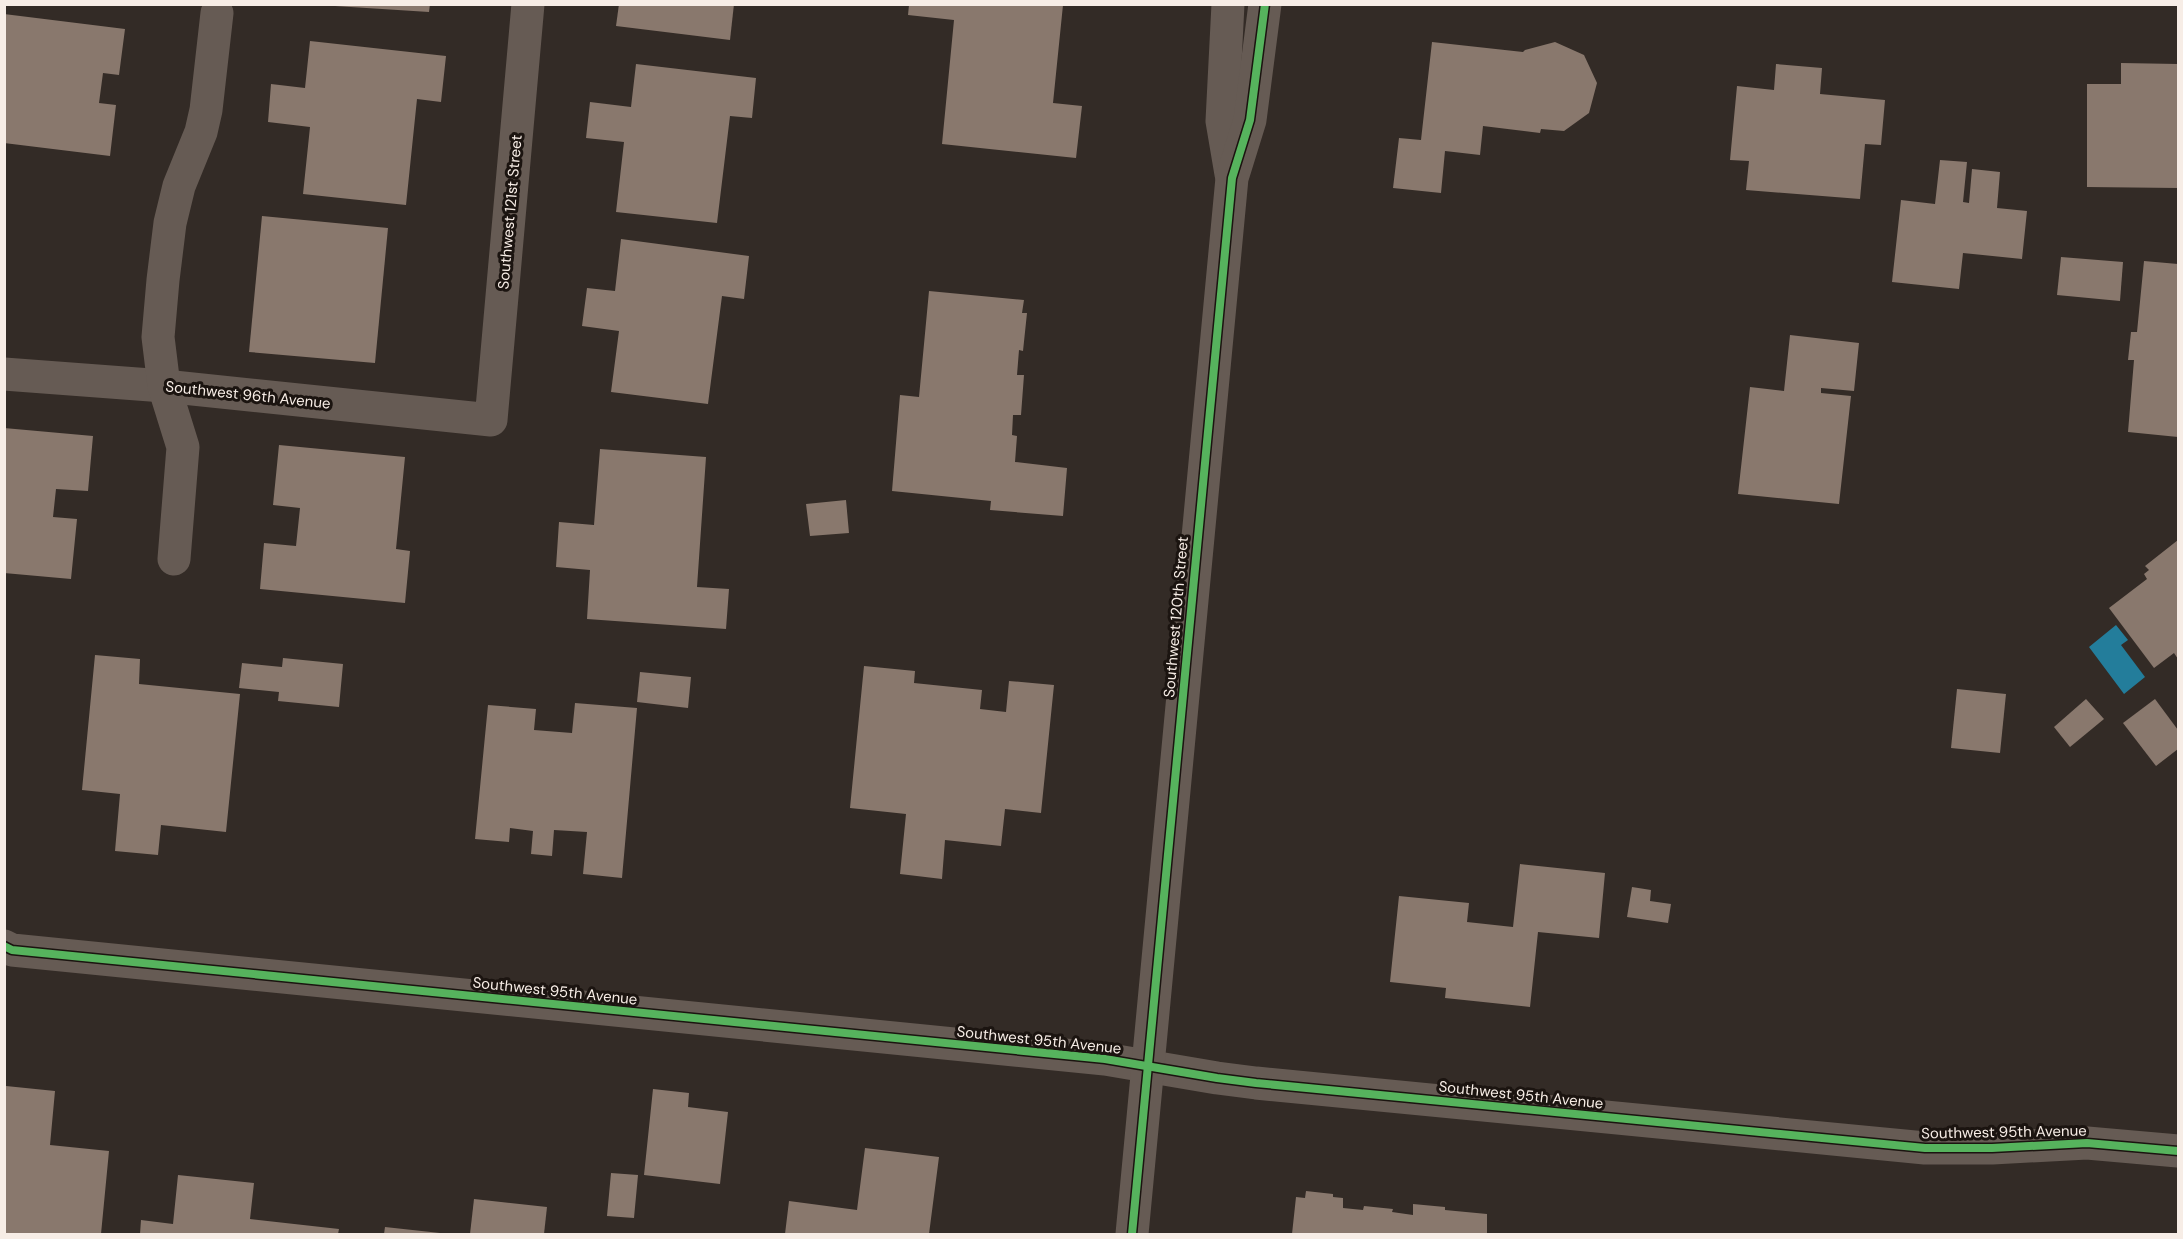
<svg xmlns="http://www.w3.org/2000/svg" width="2183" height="1239" viewBox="0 0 2183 1239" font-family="'DM Sans',sans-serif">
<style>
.water{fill:#237d9b}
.building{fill:#89786d}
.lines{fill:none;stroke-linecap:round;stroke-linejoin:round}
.minor{stroke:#665b54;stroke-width:33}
.tertiary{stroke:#665b54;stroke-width:33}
.cycleway-casing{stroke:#1b1410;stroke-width:11}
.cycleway{stroke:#56b35d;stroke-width:8}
.labels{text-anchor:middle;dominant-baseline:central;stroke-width:6;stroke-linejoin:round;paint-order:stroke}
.street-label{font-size:15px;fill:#f7ede6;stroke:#1b1410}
</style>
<rect width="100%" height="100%" fill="#332b26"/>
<path class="water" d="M2116,625L2128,640L2121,645L2145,677L2124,694L2089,647Z"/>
<g class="building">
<path d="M335,4H430L429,12L335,6Z"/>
<path d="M619,4H734L730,40L616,26Z"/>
<path d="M909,5H1063L1053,103L1082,106L1076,158L942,144L954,20L908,15Z"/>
<path d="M4,14L125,29L119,75L103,73L99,103L116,105L110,156L4,143Z"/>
<path d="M310,41L446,56L441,102L417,99L406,205L303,194L310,127L268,122L271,84L305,88Z"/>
<path d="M1432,42L1523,52L1525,50L1555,42L1584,55L1597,83L1589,113L1564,131L1541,129L1540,133L1483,126L1480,155L1445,151L1441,193L1393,188L1399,138L1421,140Z"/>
<path d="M2121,63L2178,64V188L2087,187V84H2121Z"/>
<path d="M636,64L756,78L752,118L730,116L717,223L616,212L624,142L586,138L590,102L631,107Z"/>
<path d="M1776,64L1822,68L1820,94L1885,100L1881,145L1865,144L1860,199L1746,190L1749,161L1730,160L1737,86L1774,90Z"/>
<path d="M1940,160L1967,162L1963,202L1969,203L1972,169L2000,172L1997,208L2027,211L2022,259L1963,253L1959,289L1892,282L1901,200L1935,204Z"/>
<path d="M262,216L388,228L375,363L249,352Z"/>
<path d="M621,239L749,256L744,299L722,296L708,404L611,392L619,331L582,326L587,288L615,291Z"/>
<path d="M2061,257L2123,262L2120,301L2057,295Z"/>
<path d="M2144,261L2178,264V437L2128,432L2134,360H2128L2131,332H2137Z"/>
<path d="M929,291L1024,300L1022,313H1027L1023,351L1019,350L1017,375H1024L1021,415H1013L1012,435L1017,436L1015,462L1067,468L1063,516L990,510L991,501L892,491L900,395L919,397Z"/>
<path d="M1790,335L1859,343L1854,391L1821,388V393L1851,396L1839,504L1738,494L1750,387L1784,391Z"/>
<path d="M4,428L93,436L88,491L56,489L53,517L77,519L71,579L4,573Z"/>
<path d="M279,445L405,457L396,549L410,551L405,603L260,589L264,543L296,546L300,508L273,505Z"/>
<path d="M600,449L706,457L697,587L729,589L726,629L587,619L590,570L556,567L559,522L594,525Z"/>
<path d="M846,500L849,533L810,536L806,504Z"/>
<path d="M2178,540V659L2174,653L2154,668L2109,608L2147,579L2144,574L2149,570L2145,566Z"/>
<path d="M95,655L140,659L139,684L240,694L226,832L161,825L158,855L115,851L120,794L82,790Z"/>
<path d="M283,658L343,664L339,707L278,701L279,692L239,688L242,663L282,667Z"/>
<path d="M864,666L915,671L914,683L982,690L980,709L1006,712L1009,681L1054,685L1041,813L1005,809L1001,846L945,840L942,879L900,874L906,814L850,808Z"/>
<path d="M640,672L691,677L688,708L637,702Z"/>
<path d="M1957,689L2006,694L2000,753L1951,748Z"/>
<path d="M2086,699L2104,719L2070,747L2054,727Z"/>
<path d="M2155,699L2178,730V749L2156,766L2123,723Z"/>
<path d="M575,703L637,708L622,878L583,874L587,832L554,830L552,856L531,854L533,831L510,828L509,842L475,839L488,705L536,709L534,730L572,733Z"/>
<path d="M1520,864L1605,873L1599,938L1538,932L1530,1007L1445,998L1446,988L1390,982L1399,896L1469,903L1467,922L1513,927Z"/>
<path d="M1632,887L1651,890L1650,901L1671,904L1668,923L1627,917Z"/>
<path d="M6,1086L55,1091L50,1145L109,1151L101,1234H4Z"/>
<path d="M653,1089L689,1093L688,1107L728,1112L720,1184L644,1175Z"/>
<path d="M865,1148L939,1157L929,1234H785L789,1201L857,1210Z"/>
<path d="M611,1173L638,1175L634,1218L607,1216Z"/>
<path d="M178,1175L254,1183L250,1219L339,1229L338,1234H140L141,1220L173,1224Z"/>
<path d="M1306,1191L1333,1194V1197L1343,1198V1208L1363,1210L1364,1206L1393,1209L1392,1212L1413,1215V1204L1445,1207V1210L1487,1214V1234H1292L1296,1197L1305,1198Z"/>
<path d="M474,1199L547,1207L544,1234H470Z"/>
<path d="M385,1227L440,1233V1234H384Z"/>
</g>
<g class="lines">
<g class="minor">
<path d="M4,374L164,386L491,420L528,4"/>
<path d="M174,559L183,447L164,386L158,337L163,280L170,223L179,186L201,132L206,110L217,13"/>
<path d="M4,946L12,950L1105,1059L1217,1078L1256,1083L1925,1148H1992L2087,1143L2178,1151"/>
</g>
<g class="tertiary">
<path d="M1228,4L1222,121L1231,174"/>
<path d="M1132,1234L1232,178L1250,120L1265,4"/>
</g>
<g class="cycleway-casing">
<g id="cycleway">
<path d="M4,946L12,950L1105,1059L1217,1078L1256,1083L1925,1148H1992L2087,1143L2178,1151"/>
<path d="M1132,1234L1232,178L1250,120L1265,4"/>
</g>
</g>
<use href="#cycleway" class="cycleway"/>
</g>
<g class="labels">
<g class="street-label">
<text transform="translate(510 212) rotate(-85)">Southwest 121st Street</text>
<text transform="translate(248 395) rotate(6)">Southwest 96th Avenue</text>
<text transform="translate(1176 617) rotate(-85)">Southwest 120th Street</text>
<text transform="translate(555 991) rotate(6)">Southwest 95th Avenue</text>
<text transform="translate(1039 1040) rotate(6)">Southwest 95th Avenue</text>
<text transform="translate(1521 1095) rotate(6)">Southwest 95th Avenue</text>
<text transform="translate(2004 1132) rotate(-1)">Southwest 95th Avenue</text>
</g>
</g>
<rect width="2183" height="1239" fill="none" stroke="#f7ede6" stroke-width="12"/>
</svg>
